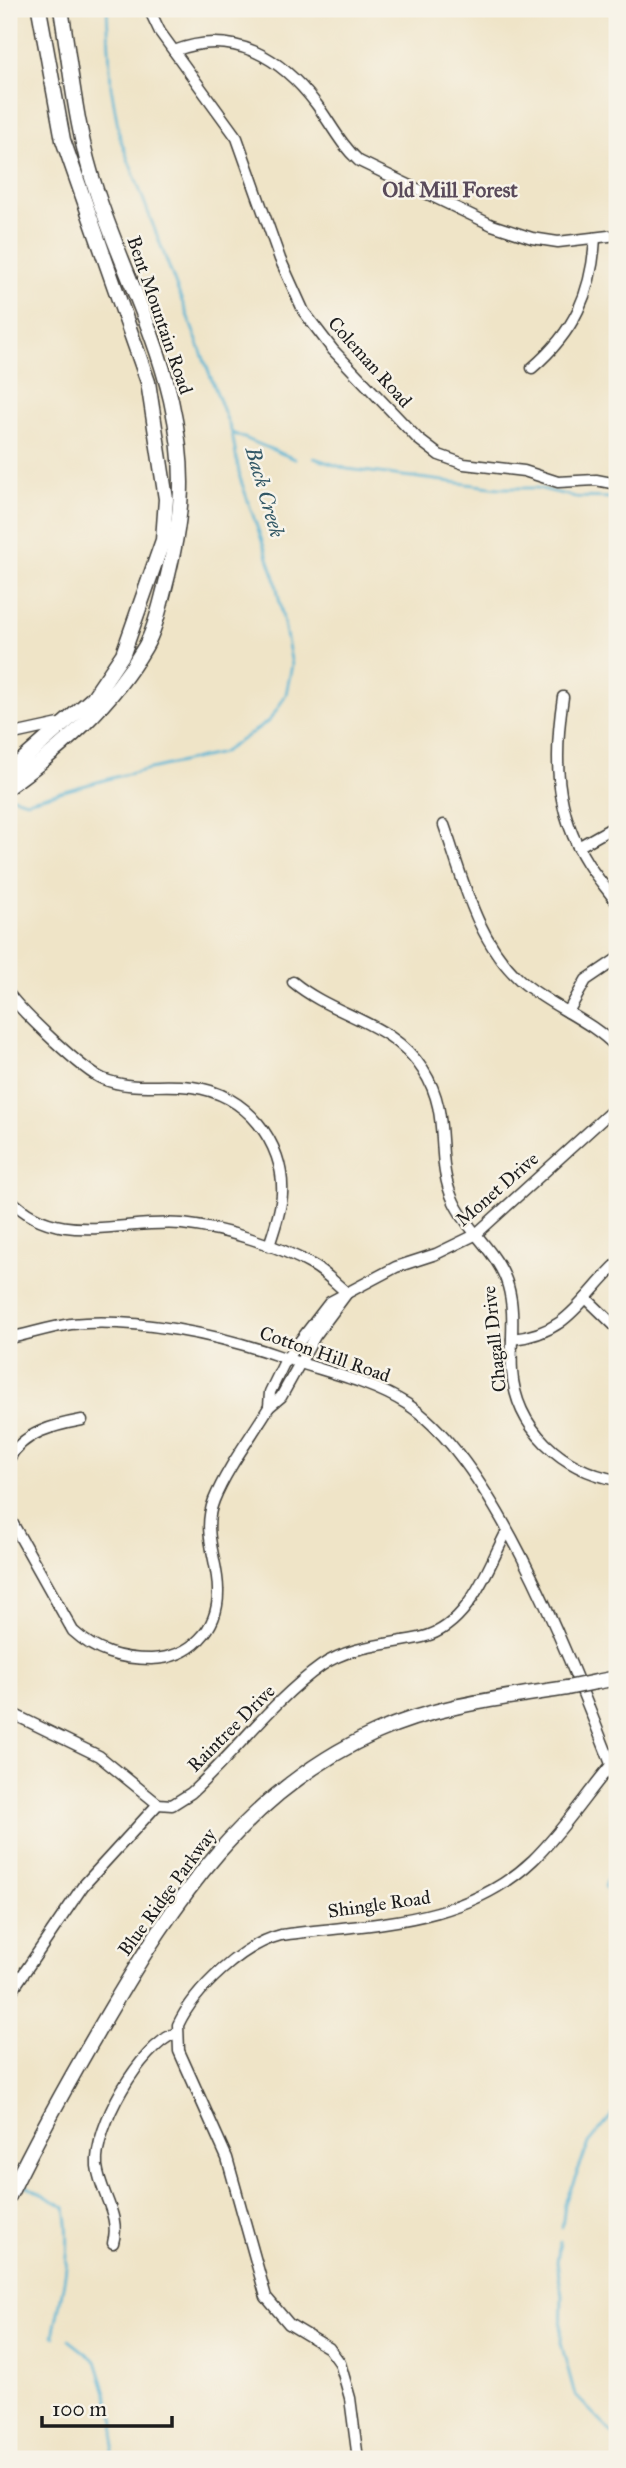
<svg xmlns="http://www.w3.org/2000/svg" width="626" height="2468" viewBox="0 0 626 2468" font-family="'IM FELL Great Primer',serif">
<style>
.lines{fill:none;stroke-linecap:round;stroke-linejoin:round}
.stream{stroke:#56b3d4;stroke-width:2.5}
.minor-casing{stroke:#3c3a36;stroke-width:13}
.major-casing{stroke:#3c3a36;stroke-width:17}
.minor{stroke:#fff;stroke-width:10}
.major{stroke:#fff;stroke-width:14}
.major-bridge-casing{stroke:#3c3a36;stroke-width:17;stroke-linecap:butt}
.major-bridge{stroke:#fff;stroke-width:14}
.labels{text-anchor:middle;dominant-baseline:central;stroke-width:5;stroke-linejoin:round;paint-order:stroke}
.street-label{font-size:19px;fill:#1c1c1c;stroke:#f7f3e8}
.neighbourhood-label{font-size:21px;font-weight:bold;fill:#5a4b5a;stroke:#f7f3e8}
.water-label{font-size:21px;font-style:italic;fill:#335866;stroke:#f7f3e8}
</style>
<rect width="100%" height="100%" fill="#f7f3e8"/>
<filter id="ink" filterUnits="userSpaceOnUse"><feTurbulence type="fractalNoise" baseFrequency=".0143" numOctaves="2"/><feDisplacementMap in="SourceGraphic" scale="14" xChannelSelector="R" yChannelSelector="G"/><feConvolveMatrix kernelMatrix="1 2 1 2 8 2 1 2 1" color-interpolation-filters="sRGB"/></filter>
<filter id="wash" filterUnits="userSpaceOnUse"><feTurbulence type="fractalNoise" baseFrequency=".00686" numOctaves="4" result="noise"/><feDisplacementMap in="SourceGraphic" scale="28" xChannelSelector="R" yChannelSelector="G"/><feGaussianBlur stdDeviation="1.57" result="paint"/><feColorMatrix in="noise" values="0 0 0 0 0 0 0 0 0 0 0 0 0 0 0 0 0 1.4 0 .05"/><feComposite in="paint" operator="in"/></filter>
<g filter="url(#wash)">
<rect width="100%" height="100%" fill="#efe4c7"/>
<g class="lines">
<g class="stream">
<path d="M232,433L295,459"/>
<path d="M314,458L347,469L499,488H537L575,497L612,498L617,504"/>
<path d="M9,796L27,801L123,775L222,753L269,721L278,708L286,694L292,665L275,578L240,478L232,433L120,138L111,87L107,9"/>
<path d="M617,1850L605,1887L617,1901"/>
<path d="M9,2142L13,2171"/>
<path d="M23,2184L65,2207C73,2253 62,2292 53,2336L55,2337"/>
<path d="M562,2228L565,2203L589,2143L617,2109"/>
<path d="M560,2242L557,2262L562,2296L561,2343L575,2395L617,2438"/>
<path d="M69,2340L96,2361L115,2421L113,2449L108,2459"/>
</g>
</g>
</g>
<g filter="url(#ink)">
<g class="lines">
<g class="minor-casing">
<g id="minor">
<path d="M149,9L160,32L237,138L280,259L304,312L333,350L418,439L439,455L464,464L524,471L558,482L596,480L617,484"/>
<path d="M174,51C233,28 281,57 317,105C331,124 341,145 359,161L492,225L532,238L558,242L617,235"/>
<path d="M532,368C574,332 592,293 595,238"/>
<path d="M563,697C554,756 554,811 588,864C597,878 608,890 617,903"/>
<path d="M9,735L64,723"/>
<path d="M444,825C463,879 476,940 520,980C549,1006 590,1019 617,1048"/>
<path d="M578,847L617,825"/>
<path d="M293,982C335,1017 392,1021 423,1070C453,1116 433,1158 454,1202C468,1232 499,1253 508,1286C516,1314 510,1342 512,1371C516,1429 562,1470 617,1480"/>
<path d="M9,994C23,1013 83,1071 103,1079C133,1091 161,1083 192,1087C245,1093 285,1142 282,1194C281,1212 274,1229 269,1246"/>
<path d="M568,1012L586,980L617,959"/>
<path d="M9,1198C56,1249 122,1219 182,1224C226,1229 276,1244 314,1266C326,1273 336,1284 347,1293"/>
<path d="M586,1298L617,1328"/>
<path d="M9,1338C29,1334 50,1327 71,1324C133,1317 220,1335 279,1356C321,1371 369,1380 407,1404C499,1464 576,1676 617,1779"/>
<path d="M512,1339C569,1333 580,1299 617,1264"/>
<path d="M269,1407L270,1392L286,1359L330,1302L396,1267L436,1254L475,1235L617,1106"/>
<path d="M9,1459C23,1432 55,1425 82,1420"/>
<path d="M9,1517L73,1631C96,1652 120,1659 151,1659C190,1658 219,1630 218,1590C218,1559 201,1533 214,1500C227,1468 251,1437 269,1407L281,1397L315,1336L347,1293"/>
<path d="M9,1712L99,1756L158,1804"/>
<path d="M9,1995L83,1886L158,1804L172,1805L191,1793C235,1753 272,1701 321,1666C351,1645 388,1645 423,1637C469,1626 488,1567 507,1531"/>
<path d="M113,2243C121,2215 100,2193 97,2166C94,2128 140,2046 176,2033"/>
<path d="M358,2459L350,2398L340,2363L329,2348L289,2324L266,2297L227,2158L179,2051L178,2025C195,1989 242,1945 281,1935C369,1923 464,1926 533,1860C562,1832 585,1796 612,1764"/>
</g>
</g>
<g class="major-casing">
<g id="major">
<path d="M9,772L93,698L123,654L163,540L166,499L148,382L63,140L39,9"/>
<path d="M9,786C62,748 112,704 145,647C155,630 160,606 165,587C183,517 187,472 171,400C154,327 119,261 96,190C76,132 71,69 61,9"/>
<path d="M596,1682L617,1678"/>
<path d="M9,2196C38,2136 71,2077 105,2019C175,1899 246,1791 377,1732C437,1705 503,1698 567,1688"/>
</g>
</g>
<use href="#minor" class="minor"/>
<use href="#major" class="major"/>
<g class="major-bridge-casing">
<path id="major-bridge" d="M567,1688L596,1682"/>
</g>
<use href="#major-bridge" class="major-bridge"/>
</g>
</g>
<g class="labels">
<g class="street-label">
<text transform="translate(160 315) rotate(71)">Bent Mountain Road</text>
<text transform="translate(370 362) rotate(48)">Coleman Road</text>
<text transform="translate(497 1189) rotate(-41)">Monet Drive</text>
<text transform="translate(494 1339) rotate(-96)">Chagall Drive</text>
<text transform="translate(325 1354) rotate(19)">Cotton Hill Road</text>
<text transform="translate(231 1728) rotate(-45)">Raintree Drive</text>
<text transform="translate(167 1892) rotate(-54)">Blue Ridge Parkway</text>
<text transform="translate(379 1904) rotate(-8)">Shingle Road</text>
</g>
<g class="neighbourhood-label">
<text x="450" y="190">Old Mill Forest</text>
</g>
<g class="water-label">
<text transform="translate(265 492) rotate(74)">Back Creek</text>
</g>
</g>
<rect width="626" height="2468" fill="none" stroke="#f7f3e8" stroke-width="35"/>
<path d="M42 2416v10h130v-10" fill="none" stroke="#1c1c1c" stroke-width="3.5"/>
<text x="52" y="2416" font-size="21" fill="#1c1c1c" stroke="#f7f3e8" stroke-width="5" paint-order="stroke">100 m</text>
</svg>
